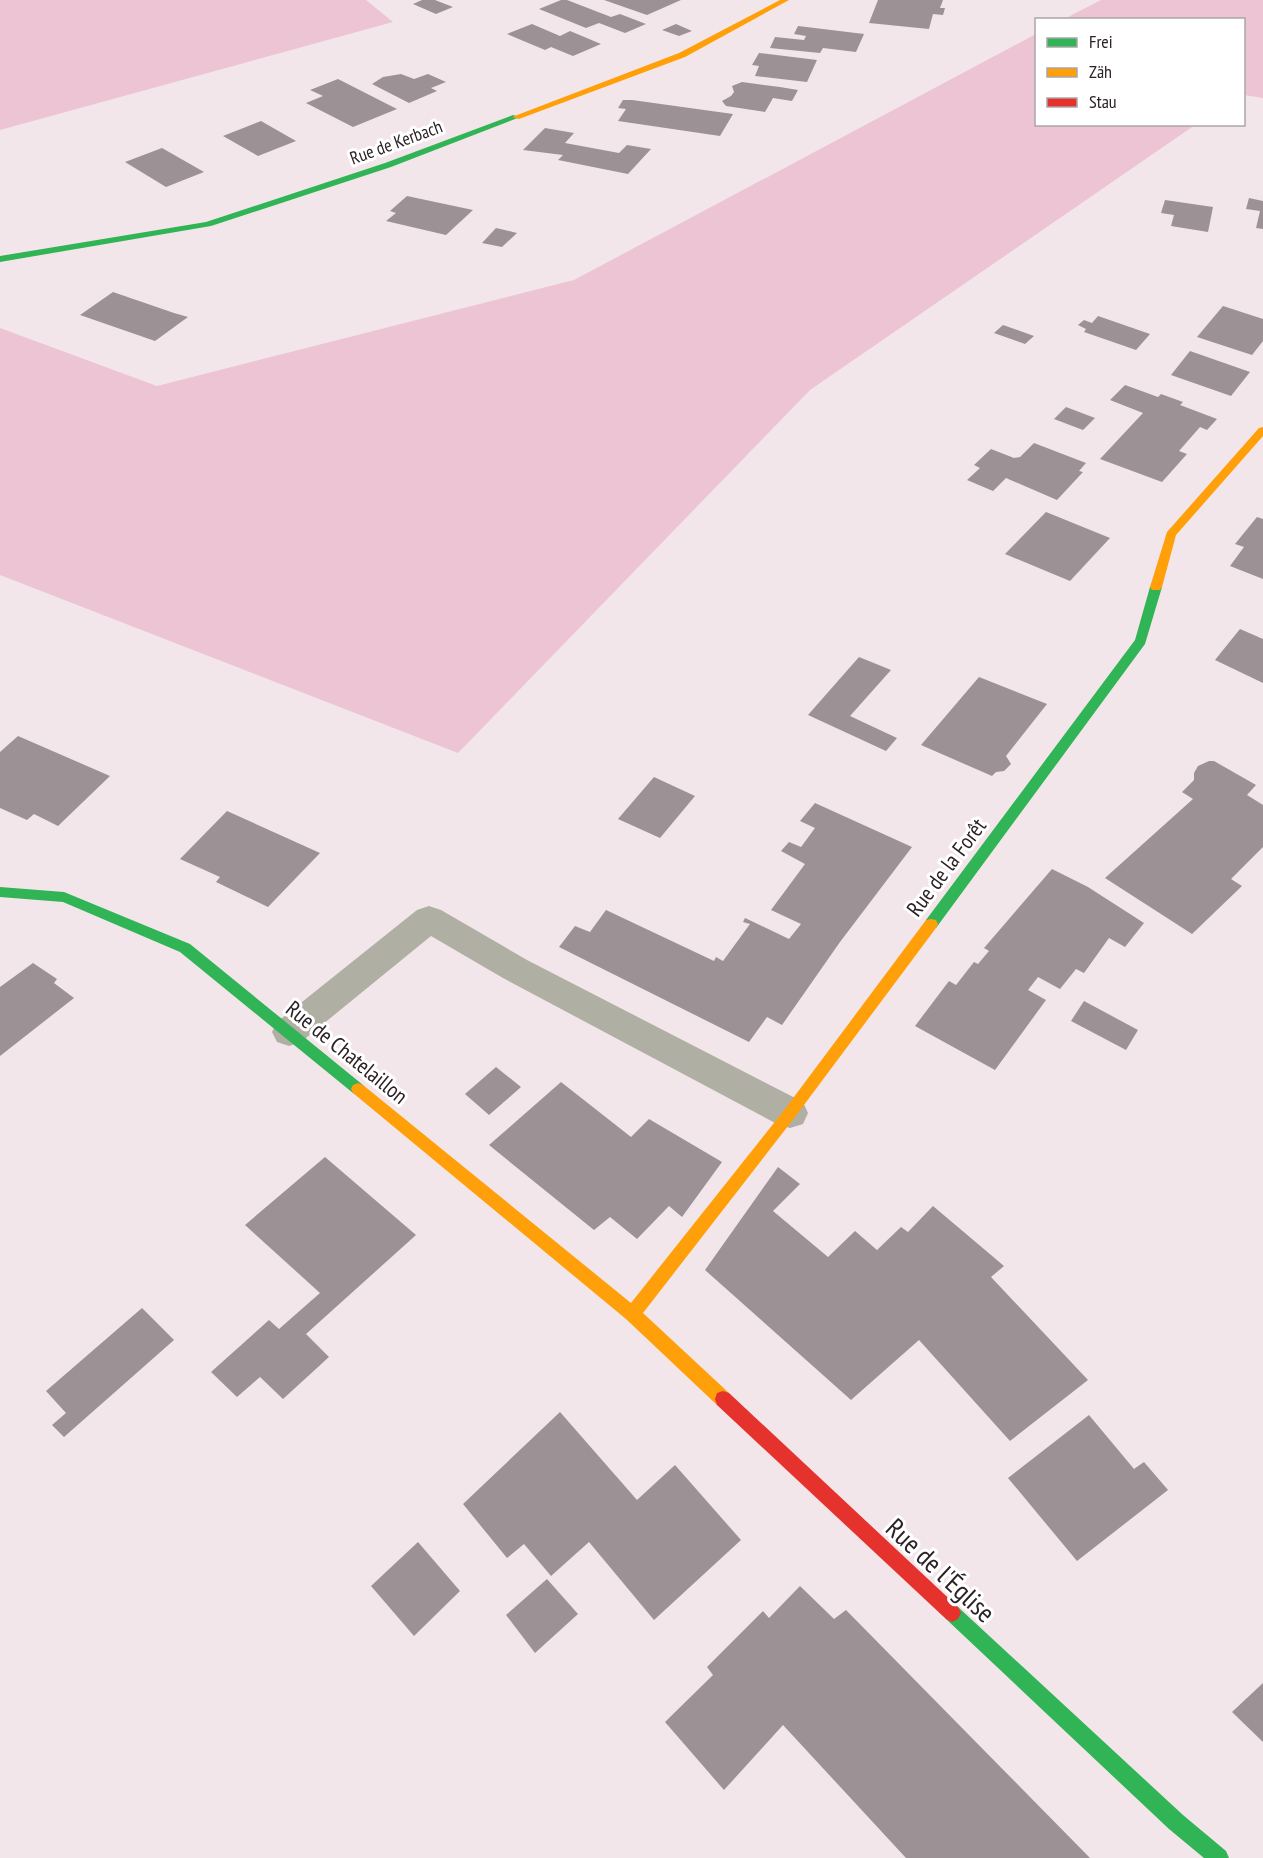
<svg xmlns="http://www.w3.org/2000/svg" width="1263" height="1858" viewBox="0 0 1263 1858" font-family="'PT Sans Narrow',sans-serif">
<style>
.green{fill:#edc4d3}
.building{fill:#9c9195}
.lines{fill:none;stroke-linecap:round;stroke-linejoin:round}
.street{fill:#b0afa4;fill-rule:evenodd}
.fast{fill:#30b455;fill-rule:evenodd}
.slow{fill:#ff9f0a;fill-rule:evenodd}
.jam{fill:#e5322d;fill-rule:evenodd}
.labels{text-anchor:middle;dominant-baseline:central;stroke-width:6;stroke-linejoin:round;paint-order:stroke}
.far-street-label{font-size:18px;fill:#2b2226;stroke:#fff}
.street-label{font-size:22px;fill:#2b2226;stroke:#fff}
.near-street-label{font-size:27px;fill:#2b2226;stroke:#fff}
</style>
<rect width="100%" height="100%" fill="#f3e6ea"/>
<g class="green">
<path d="M0,0H366L393,22L0,130Z"/>
<path d="M1101,0H1263V98L1244,95V20L1064,19Z"/>
<path d="M1036,34V124L1195,125L810,390L458,753L0,575V328L157,386L574,280Z"/>
</g>
<g class="building">
<path d="M422,0H435L453,7L436,14L413,4Z"/>
<path d="M561,0H567L611,17L620,14L646,24L625,33L599,23L586,28L539,9Z"/>
<path d="M604,0H681L647,15Z"/>
<path d="M878,0H943L940,8H945L943,15L933,14L929,29L869,23Z"/>
<path d="M532,24L560,36L570,31L601,44L573,56L551,47L545,50L507,34Z"/>
<path d="M676,24L692,31L679,36L662,30Z"/>
<path d="M798,26L864,34L856,52L823,48L820,53L770,48L775,37L804,40L806,36L794,34Z"/>
<path d="M759,53L817,60L807,82L755,76L759,66L752,65Z"/>
<path d="M401,74L414,79L428,74L446,82L431,88L437,91L409,103L372,84L383,77Z"/>
<path d="M338,79L393,107L397,109L353,127L306,103L323,96L310,90Z"/>
<path d="M742,82L780,87L798,90L792,101L773,98L765,112L726,106L722,101L731,96L734,92L732,86Z"/>
<path d="M623,100H632L733,114L720,136L618,121L626,109L618,108Z"/>
<path d="M261,121L296,141L258,156L223,136Z"/>
<path d="M545,128L574,133L565,143L619,153L627,145L651,149L628,174L558,160L563,155L523,150Z"/>
<path d="M162,148L204,172L166,187L125,162Z"/>
<path d="M407,196L473,210L446,235L386,221L396,213L390,211Z"/>
<path d="M1249,198L1263,201V229L1256,228L1260,211L1246,209Z"/>
<path d="M1165,200L1213,207L1208,232L1171,226L1174,215L1161,213Z"/>
<path d="M496,228L517,233L502,247L482,243Z"/>
<path d="M113,292L174,313L188,317L155,341L80,315Z"/>
<path d="M1223,306L1263,319V341L1252,355L1197,337Z"/>
<path d="M1098,316L1150,334L1136,350L1084,332L1086,329L1078,325L1084,320L1092,323Z"/>
<path d="M1003,325L1034,336L1025,344L994,333Z"/>
<path d="M1190,351L1250,372L1231,396L1171,375Z"/>
<path d="M1125,385L1158,397L1161,394L1183,402L1180,405L1217,419L1207,430L1200,427L1179,451L1187,454L1162,482L1100,459L1143,413L1110,400Z"/>
<path d="M1066,407L1095,418L1083,430L1054,419Z"/>
<path d="M1034,443L1086,463L1079,471L1083,472L1057,500L1006,478L993,491L967,480L980,468L974,465L991,449L1014,458L1020,457Z"/>
<path d="M1046,512L1110,538L1070,581L1005,554Z"/>
<path d="M1257,517L1263,519V579L1230,566L1244,547L1235,544Z"/>
<path d="M1240,629L1263,639V683L1215,660Z"/>
<path d="M859,657L891,670L850,716L897,738L886,751L808,715Z"/>
<path d="M979,677L1047,704L1006,756L1011,764L1004,771L996,772L992,776L921,745Z"/>
<path d="M18,736L110,776L58,826L34,814L27,820L0,808V752Z"/>
<path d="M1209,761H1214L1256,785L1247,795L1263,805V847L1231,879L1242,886L1192,934L1105,878L1193,799L1182,792L1194,780V773L1198,766Z"/>
<path d="M654,777L695,796L660,838L618,819Z"/>
<path d="M815,803L912,847L840,942L782,1025L767,1017L749,1042L559,947L575,926L590,932L606,910L714,961L716,957L723,961L750,924L743,922L745,918L789,939L801,924L771,910L805,864L781,851L789,842L801,847L815,828L800,821Z"/>
<path d="M227,811L320,853L268,907L216,882L220,877L180,859Z"/>
<path d="M1052,869L1088,887L1144,923L1125,947L1109,938L1084,973L1076,969L1060,989L1038,977L1028,990L1046,1000L995,1070L915,1026L949,981L956,985L974,962L978,964L989,951L984,948Z"/>
<path d="M33,963L57,979L54,983L74,998L0,1056V987Z"/>
<path d="M1084,1001L1138,1030L1126,1050L1071,1021Z"/>
<path d="M496,1067L521,1087L489,1115L465,1094Z"/>
<path d="M561,1082L631,1137L649,1119L722,1162L682,1217L669,1206L637,1239L610,1217L594,1230L489,1145Z"/>
<path d="M325,1157L416,1235L306,1334L329,1357L283,1399L260,1377L237,1397L211,1372L269,1320L279,1329L320,1293L245,1225Z"/>
<path d="M778,1167L800,1184L773,1211L828,1257L855,1231L877,1250L901,1227L908,1232L933,1206L1004,1266L991,1277L1088,1380L1010,1441L919,1340L851,1400L705,1270Z"/>
<path d="M142,1308L174,1340L64,1437L52,1425L66,1413L46,1391Z"/>
<path d="M560,1412L637,1500L675,1465L741,1540L654,1620L589,1542L551,1576L524,1544L507,1558L463,1504Z"/>
<path d="M1089,1415L1134,1469L1144,1462L1168,1490L1077,1561L1008,1478Z"/>
<path d="M418,1542L460,1591L414,1636L371,1586Z"/>
<path d="M547,1579L578,1614L535,1653L506,1615Z"/>
<path d="M800,1586L834,1619L846,1610L1090,1858H906L783,1725L724,1790L665,1722L713,1675L707,1667L763,1611L769,1618Z"/>
<path d="M1263,1683V1742L1232,1712Z"/>
</g>
<g class="lines">
<path class="street" d="M429,906L441,910L527,960L803,1102L808,1113L803,1124L790,1128L777,1124L503,978L431,936L301,1042L289,1046L277,1042L272,1032L277,1022L417,910Z"/>
<g class="fast">
<path d="M513,115L520,117L391,167L211,226L0,262V256L206,222L385,163Z"/>
<path d="M1156,583L1162,587L1145,644L936,928H926L924,924L926,920L1135,640L1150,587Z"/>
<path d="M0,887L64,892L190,944L363,1085L365,1089L363,1093L358,1095L353,1093L180,952L63,902L0,897Z"/>
<path d="M952,1604L958,1607L1183,1815L1226,1851L1229,1858H1204L1169,1829L946,1619L943,1613L946,1607Z"/>
</g>
<g class="slow">
<path d="M780,0H789L685,57L519,119L512,117L679,53Z"/>
<path d="M1263,427V436L1176,535L1162,587L1160,590H1152L1150,587L1167,532L1259,428Z"/>
<path d="M931,919L936,920L938,924L936,928L795,1117L643,1313L729,1393L731,1399L729,1405L723,1407L717,1405L626,1319L353,1093L351,1089L353,1085L358,1083L363,1085L631,1303L785,1109L926,920Z"/>
</g>
<path class="jam" d="M723,1391L729,1393L958,1607L961,1613L958,1619L952,1622L946,1619L717,1405L715,1399L717,1393Z"/>
</g>
<g class="labels">
<g class="far-street-label">
<text transform="translate(396 142) rotate(-20)">Rue de Kerbach</text>
</g>
<g class="street-label">
<text transform="translate(946 867) rotate(-53)">Rue de la Forêt</text>
<text transform="translate(347 1052) rotate(39)">Rue de Chatelaillon</text>
</g>
<g class="near-street-label">
<text transform="translate(941 1570) rotate(43)">Rue de l'Église</text>
</g>
</g>
<rect x="1035" y="18" width="210" height="108" fill="#ffffff" stroke="#aaa7a8" stroke-width="1.5"/>
<rect x="1047" y="38" width="30" height="9" fill="#30b455" stroke="#aaa7a8" stroke-width="1.5"/>
<text x="1089" y="48" font-size="18" fill="#2b2226">Frei</text>
<rect x="1047" y="68" width="30" height="9" fill="#ff9f0a" stroke="#aaa7a8" stroke-width="1.5"/>
<text x="1089" y="78" font-size="18" fill="#2b2226">Zäh</text>
<rect x="1047" y="98" width="30" height="9" fill="#e5322d" stroke="#aaa7a8" stroke-width="1.5"/>
<text x="1089" y="108" font-size="18" fill="#2b2226">Stau</text>
</svg>
